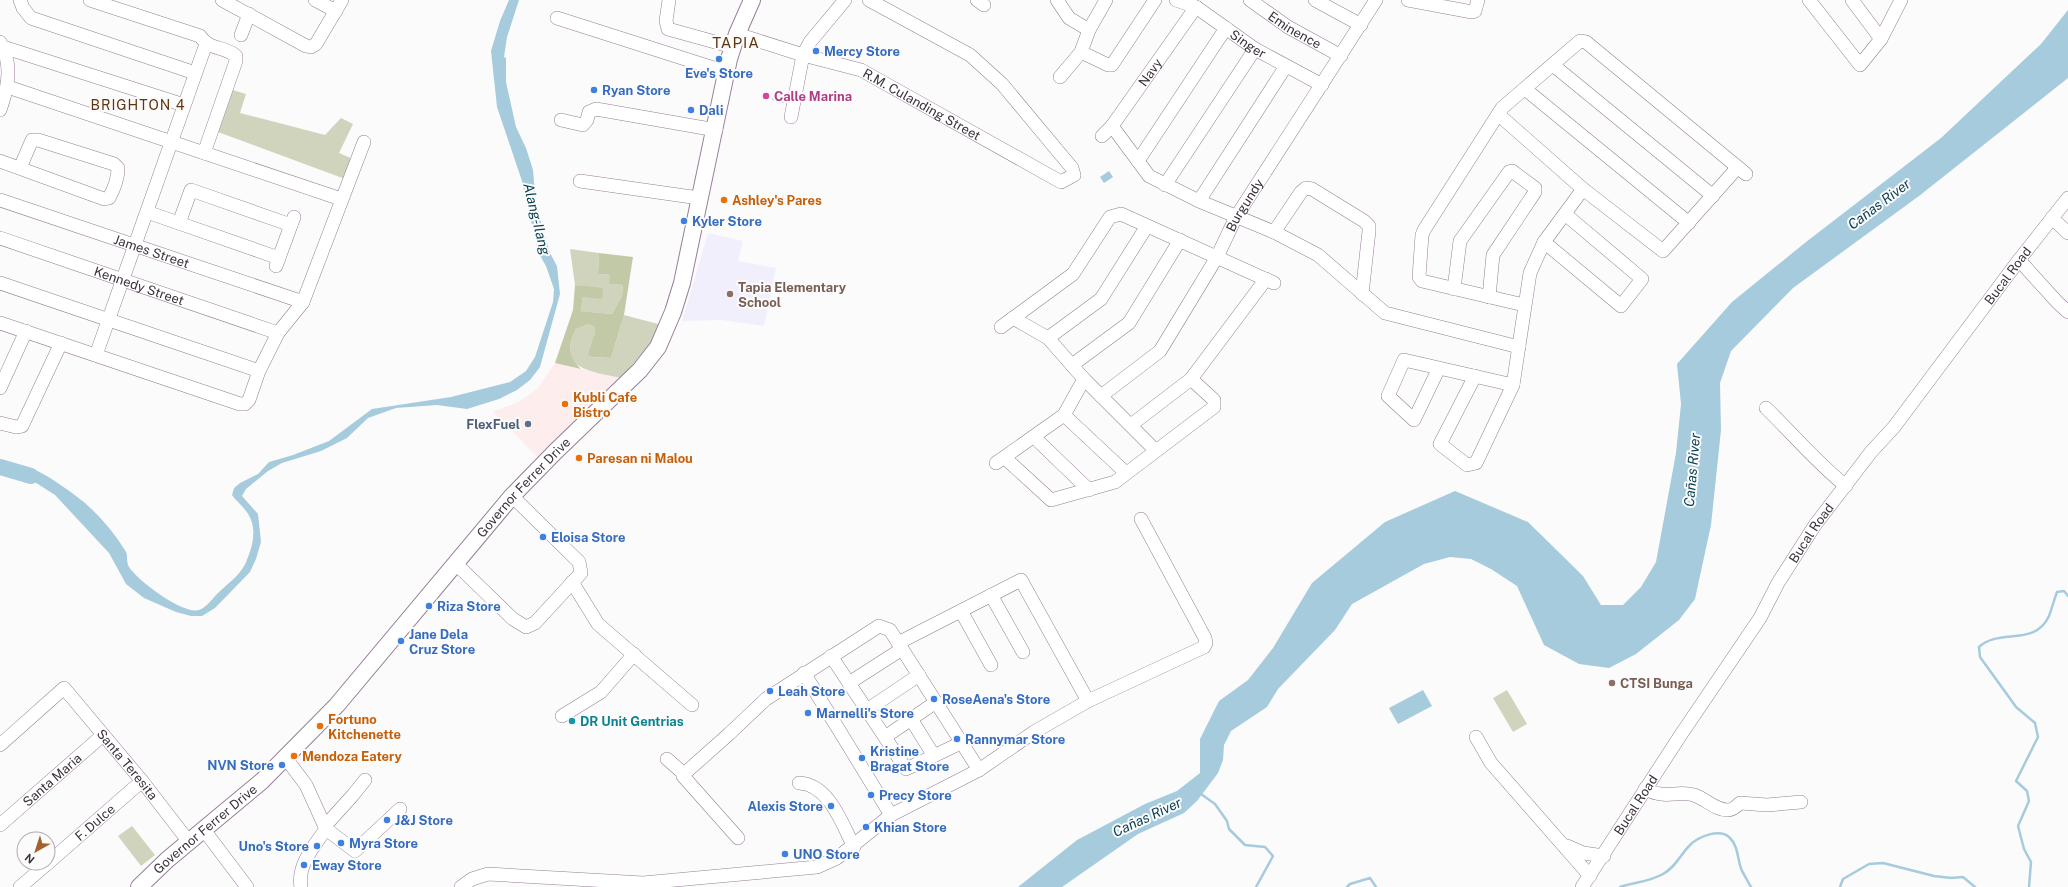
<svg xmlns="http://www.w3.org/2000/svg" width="2068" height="887" viewBox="0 0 2068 887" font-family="'Public Sans',sans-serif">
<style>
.commercial{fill:#feeded}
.education{fill:#f2effd}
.green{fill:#d0d4bd}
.forest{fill:#c2c9a7}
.water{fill:#a6cbdd}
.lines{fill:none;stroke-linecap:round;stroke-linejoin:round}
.stream{stroke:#a6cbdd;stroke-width:2.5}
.river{stroke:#a6cbdd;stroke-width:16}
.minor-casing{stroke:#977e98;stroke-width:14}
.major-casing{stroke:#977e98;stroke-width:18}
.minor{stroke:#fff;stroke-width:13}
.major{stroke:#fff;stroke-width:16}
.shop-dot{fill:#3f7fe0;stroke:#fbfbfb;stroke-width:1.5}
.hotel-dot{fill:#d1479c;stroke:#fbfbfb;stroke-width:1.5}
.food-dot{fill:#e8710a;stroke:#fbfbfb;stroke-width:1.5}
.education-dot{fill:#8d6e63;stroke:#fbfbfb;stroke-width:1.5}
.service-dot{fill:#5c6f8a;stroke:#fbfbfb;stroke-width:1.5}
.culture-dot{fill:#0f9aa8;stroke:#fbfbfb;stroke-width:1.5}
.labels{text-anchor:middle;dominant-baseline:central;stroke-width:4;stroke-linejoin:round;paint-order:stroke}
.street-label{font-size:13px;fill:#3c313c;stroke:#fbfbfb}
.shop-label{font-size:13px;font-weight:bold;fill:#366cbe;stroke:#fbfbfb;text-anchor:start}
.hotel-label{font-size:13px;font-weight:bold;fill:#b23c85;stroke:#fbfbfb;text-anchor:start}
.food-label{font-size:13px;font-weight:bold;fill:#c56008;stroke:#fbfbfb;text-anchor:start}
.education-label{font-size:13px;font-weight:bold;fill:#785e54;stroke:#fbfbfb;text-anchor:start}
.service-label{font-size:13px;font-weight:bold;fill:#4e5e75;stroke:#fbfbfb;text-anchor:end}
.culture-label{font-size:13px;font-weight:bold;fill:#0d838f;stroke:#fbfbfb;text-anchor:start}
.neighbourhood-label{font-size:14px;letter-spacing:1px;fill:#61350f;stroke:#fbfbfb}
.water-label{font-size:14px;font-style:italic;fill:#0c4053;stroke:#fbfbfb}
.quarter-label{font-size:15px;letter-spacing:1px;fill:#61350f;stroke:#fbfbfb}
</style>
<rect width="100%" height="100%" fill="#fbfbfb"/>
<path class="commercial" d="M555,363L621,378L538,458L493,412L518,402L537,389Z"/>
<path class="education" d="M708,233L743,241L738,261L776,268L764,326L722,320L682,321Z"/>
<g class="green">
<path d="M233,90L246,94L240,113L325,135L341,118L353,124L339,153L353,159L345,179L218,132Z"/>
<path d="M570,249L599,253L598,274L610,275V284L623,285L622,296L612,314L579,311L583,297L582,286L575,285Z"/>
<path d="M624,315L662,325L651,343L621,378C591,371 556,370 576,329L589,324L594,327L595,333L590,357L611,358Z"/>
<path d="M1507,690L1527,724L1513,732L1493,698Z"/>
<path d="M132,826L155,855L141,866L118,836Z"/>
</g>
<path class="forest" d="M599,253L633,257L624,315L611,358L591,357L588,354L595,333L594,327L589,324L576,329C568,346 567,355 581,369L555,363L573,310L575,285L603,288L602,299L583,297L580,311L612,314L622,296L623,285L609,284L610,275L598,274Z"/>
<g class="water">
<path d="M509,0H519L507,37L504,57L506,58V82L516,127L526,148L533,170L536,205L550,253L557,266L560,294L540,367L530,380L517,390L499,399L467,409L437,405L396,408L368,418L347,438L321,451L282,463L268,471L246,489L242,496L258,514L261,542L256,559L250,572L215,608L202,616H191L176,612L144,598L126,584L109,553L55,495L30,479L9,475L14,464C21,467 29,469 37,471C46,474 77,496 85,503C100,516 116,535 126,552C128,556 126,562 129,567C137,580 183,615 199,610C207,607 212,599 217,594C229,582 243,574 248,557C254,542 257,525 246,511C242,505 236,501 232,495L234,488L240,483L258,474L269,462L293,455L329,441L372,409L451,397L510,382L526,371L535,357L553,302L554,289L546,266L538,252L522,181L497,107L491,51L500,21Z"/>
<path d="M2068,10V78L1919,196L1793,288L1731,351L1720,383L1721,430L1711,525L1695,599L1679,620L1636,654L1609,668L1579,664L1544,645L1517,586L1491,569L1471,559L1450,557L1424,564L1352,604L1335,630L1278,689L1267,707L1231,731L1224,745L1223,760L1218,773L1197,801L1184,813L1138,834L1062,887H1018L1077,840L1145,804L1177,791L1200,773V739L1219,701L1248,680L1273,648L1312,583L1385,522L1455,491L1528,522L1583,576L1601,605H1623L1641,587L1656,562L1676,453L1681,404L1677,364L1732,302L1806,242L1941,138L2041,44Z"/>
<path d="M774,93L786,97L784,103L772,100Z"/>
<path d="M1109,171L1113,177L1104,183L1100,177Z"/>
<path d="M1423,690L1432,706L1398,724L1389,708Z"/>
</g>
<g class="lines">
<g class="stream">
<path d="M1198,794H1201L1215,804L1227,821L1229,829L1245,845L1265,847L1273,856L1256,887"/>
<path d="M1347,887L1350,884L1370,878L1376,887"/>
<path d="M1620,887C1635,882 1649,882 1663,874C1676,867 1680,855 1690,845C1698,837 1719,828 1729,837C1739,846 1737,860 1742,871C1745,876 1748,882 1751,887"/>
<path d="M1840,887L1843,879L1869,864L1883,863L1934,876L1951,878L1963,877L1975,887"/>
<path d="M2029,887L2031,862L2024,849L2018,826L2029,801L2027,791L2016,781L2038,737L2035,723L2016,707L2006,693L1980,657L1979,647C1999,628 2035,647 2049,616C2052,608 2054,600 2057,592L2064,591L2068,596"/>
</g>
<path class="river" d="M0,467L31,476"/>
<g class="minor-casing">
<g id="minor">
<path d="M20,0L23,8L31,18L195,73"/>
<path d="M90,0L200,36C210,51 223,45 236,56V61L204,153"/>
<path d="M222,0L306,46L311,47L316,44L342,0"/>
<path d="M315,0L336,11"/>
<path d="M669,0L666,21L668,29L733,47"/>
<path d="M977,0L984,5"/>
<path d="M1057,0L1069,18L1089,30"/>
<path id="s1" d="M1176,0L1196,7L1255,49L1322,85"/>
<path id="s2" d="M1250,0L1288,27L1341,56"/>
<path d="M1315,0L1361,25"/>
<path d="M1408,0L1472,12L1475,11L1478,0"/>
<path d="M1809,0L1860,65L1881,39L1901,0"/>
<path d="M1852,0L1881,39"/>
<path d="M557,18L726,72"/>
<path id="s3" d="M737,34L803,55L861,70L1061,182L1074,175L1072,168L1002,84L970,55L869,0"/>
<path d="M241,35L249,14"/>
<path d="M0,42C13,64 8,88 0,110"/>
<path d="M3,47L184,105"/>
<path d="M1081,52L1108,65H1112L1155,0"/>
<path d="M1553,65L1713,196"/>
<path d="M1060,77L1081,52L1089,30L1106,0"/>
<path d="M8,87L341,199"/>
<path d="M1525,89L1689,223"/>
<path d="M1499,115L1583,189L1663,251L1738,167"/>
<path d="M791,117L803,55L810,42L845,0"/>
<path d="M561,120L583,125L587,120L589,112L596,109L716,130"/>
<path d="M1112,126L1149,176L1199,201L1274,232L1318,255L1385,313L1519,347"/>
<path id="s4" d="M1102,136L1112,126L1196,7"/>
<path d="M0,161L104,199L109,198C114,189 118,177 118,168L114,164L38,140H32L20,168"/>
<path d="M1138,161L1226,28"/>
<path d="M580,181L699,198"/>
<path d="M1165,185L1255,49"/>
<path id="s5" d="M0,200L303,302"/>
<path d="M1199,201L1286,66"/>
<path d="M147,212L279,258"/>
<path d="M2052,218L2068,233"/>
<path d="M179,223L191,190L291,225"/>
<path d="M1274,232L1301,192L1306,188L1312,189L1364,221L1369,226V231L1362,294"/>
<path id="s6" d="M0,238L278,333"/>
<path d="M1544,242L1621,306L1642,279L1565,214"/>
<path d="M2019,260L2058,303L2068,312"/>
<path d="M276,266L294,217"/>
<path d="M0,283L259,371"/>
<path d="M1454,289L1460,241L1509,172L1512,171L1535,188V192L1493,255L1489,297"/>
<path d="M1524,305L1422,281L1419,277L1422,235L1424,230L1502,108L1580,41L1586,42L1746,174"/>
<path d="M1013,318L1048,338L1084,379L1155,450"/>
<path d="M0,323L240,404H245L249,400L259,371L278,333L303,302L364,142"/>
<path d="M1001,327L1073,274L1110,217L1121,214L1274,283"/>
<path d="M1048,338L1101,299L1147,226"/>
<path d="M96,355L206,44"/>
<path d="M1072,365L1129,323L1180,240"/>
<path d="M1439,368L1414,420L1388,396L1404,360L1513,385"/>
<path d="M1475,376L1440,444L1467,465L1476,463L1513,385L1530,273L1544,242L1583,189"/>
<path d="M0,388L26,331"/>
<path id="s7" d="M1101,396L1160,351L1217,257L1236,217L1376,0"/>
<path d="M1766,408C1793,434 1817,463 1846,486"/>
<path d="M1064,415L1126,473"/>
<path d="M0,423L16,427L22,426L61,343"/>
<path d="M1131,425L1191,379L1266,279"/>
<path d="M1034,437L1089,490"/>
<path d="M1005,458L1051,500L1115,482L1214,407V400L1191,379"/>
<path d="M996,463L1064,415L1084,379"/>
<path d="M455,563L513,619L526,627L535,623L581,573L579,562L512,496"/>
<path d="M572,582L598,624L692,705"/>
<path d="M991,595L1023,652"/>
<path d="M961,611L991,665"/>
<path d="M898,643L1021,580L1088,701"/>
<path d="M831,656L906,769L963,742"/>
<path d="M849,683L902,649"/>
<path d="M867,710L919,675"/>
<path d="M562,716L601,692L634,654"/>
<path d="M911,719L934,756"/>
<path d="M885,737L936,702"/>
<path d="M1476,737L1491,763L1590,876"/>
<path id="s8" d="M0,745L64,688L142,781L189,842"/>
<path d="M285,757L306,785L326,829C314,846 297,865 301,887"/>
<path d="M667,759L684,774"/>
<path d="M799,783C829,784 842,824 854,847"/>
<path d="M1645,789C1667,800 1676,790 1694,795C1706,799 1715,810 1728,810C1733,810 1737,806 1740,803L1767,805L1801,802"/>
<path d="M891,815L979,770L1034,732L1088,701L1204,647L1206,643L1205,638L1141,519"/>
<path id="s9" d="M0,825L103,735"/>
<path d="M325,826L353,795L365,780"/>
<path d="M326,829L355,851L400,809"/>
<path d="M204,830L247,887"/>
<path d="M738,838L683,776L684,774L729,734L766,699L879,626L890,630L979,770"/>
<path d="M1567,846L1583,853L1604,856"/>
<path id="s10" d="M48,863L142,781"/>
<path d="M20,887L48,863"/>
<path d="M461,887L472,879L488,874L643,883L817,867L837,858L891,815L804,673"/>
<path id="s11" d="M1582,887L1680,736L1760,618L1778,583L1815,525L1871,452L1894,427L2019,260L2068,198"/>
</g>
</g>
<g class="major-casing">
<g id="major">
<path id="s12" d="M139,887L167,860L262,781L337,705L512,496L555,452L640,370L658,347L673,312L682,283L729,59L737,34L752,0"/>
</g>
</g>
<use href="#minor" class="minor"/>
<use href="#major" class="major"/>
</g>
<g class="shop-dot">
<circle cx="816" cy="51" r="4"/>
<circle cx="719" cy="59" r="4"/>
<circle cx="594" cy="90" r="4"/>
<circle cx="691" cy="110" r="4"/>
<circle cx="684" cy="221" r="4"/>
<circle cx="543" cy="537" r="4"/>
<circle cx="429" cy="606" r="4"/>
<circle cx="401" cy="641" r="4"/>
<circle cx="770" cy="691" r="4"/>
<circle cx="934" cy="699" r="4"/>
<circle cx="808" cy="713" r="4"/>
<circle cx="957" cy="739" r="4"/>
<circle cx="862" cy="758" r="4"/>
<circle cx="282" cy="765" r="4"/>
<circle cx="871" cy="795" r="4"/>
<circle cx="831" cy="806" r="4"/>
<circle cx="387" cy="820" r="4"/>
<circle cx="866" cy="827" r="4"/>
<circle cx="341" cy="843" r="4"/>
<circle cx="317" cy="846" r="4"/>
<circle cx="785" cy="854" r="4"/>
<circle cx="304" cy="865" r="4"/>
</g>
<circle class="hotel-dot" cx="766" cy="96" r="4"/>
<g class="food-dot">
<circle cx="724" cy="200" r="4"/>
<circle cx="565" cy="404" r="4"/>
<circle cx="579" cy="458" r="4"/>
<circle cx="320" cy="726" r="4"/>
<circle cx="294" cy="756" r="4"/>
</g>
<g class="education-dot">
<circle cx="730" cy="294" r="4"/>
<circle cx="1612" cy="683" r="4"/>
</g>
<circle class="service-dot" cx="528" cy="424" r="4"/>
<circle class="culture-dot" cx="572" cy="721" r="4"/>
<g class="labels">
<g class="street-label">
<text stroke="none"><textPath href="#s2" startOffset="54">Eminence</textPath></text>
<text stroke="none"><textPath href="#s1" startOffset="85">Singer</textPath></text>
<text stroke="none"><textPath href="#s4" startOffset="80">Navy</textPath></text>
<text stroke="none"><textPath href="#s3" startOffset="199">R.M. Culanding Street</textPath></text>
<text stroke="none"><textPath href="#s7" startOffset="243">Burgundy</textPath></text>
<text stroke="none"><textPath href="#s5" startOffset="160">James Street</textPath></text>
<text stroke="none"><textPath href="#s11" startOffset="746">Bucal Road</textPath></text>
<text stroke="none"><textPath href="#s6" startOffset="147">Kennedy Street</textPath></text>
<text stroke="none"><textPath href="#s12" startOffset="556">Governor Ferrer Drive</textPath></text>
<text stroke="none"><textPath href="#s11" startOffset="422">Bucal Road</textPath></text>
<text stroke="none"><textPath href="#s8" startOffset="185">Santa Teresita</textPath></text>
<text stroke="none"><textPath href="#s9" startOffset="69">Santa Maria</textPath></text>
<text stroke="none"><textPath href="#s11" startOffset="98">Bucal Road</textPath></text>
<text stroke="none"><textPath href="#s10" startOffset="62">F. Dulce</textPath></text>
<text stroke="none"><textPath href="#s12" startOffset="88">Governor Ferrer Drive</textPath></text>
</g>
<g class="shop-label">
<text x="824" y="51">Mercy Store</text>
<text x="719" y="73" text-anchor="middle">Eve's Store</text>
<text x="602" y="90">Ryan Store</text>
<text x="699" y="110">Dali</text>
<text x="692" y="221">Kyler Store</text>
<text x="551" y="537">Eloisa Store</text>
<text x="437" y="606">Riza Store</text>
<text x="409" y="634">Jane Dela<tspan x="409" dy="15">Cruz Store</tspan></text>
<text x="778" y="691">Leah Store</text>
<text x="942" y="699">RoseAena's Store</text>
<text x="816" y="713">Marnelli's Store</text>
<text x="965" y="739">Rannymar Store</text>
<text x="870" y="751">Kristine<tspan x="870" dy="15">Bragat Store</tspan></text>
<text x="274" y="765" text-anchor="end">NVN Store</text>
<text x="879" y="795">Precy Store</text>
<text x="823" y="806" text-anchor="end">Alexis Store</text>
<text x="395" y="820">J&amp;J Store</text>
<text x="874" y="827">Khian Store</text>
<text x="349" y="843">Myra Store</text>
<text x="309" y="846" text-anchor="end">Uno's Store</text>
<text x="793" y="854">UNO Store</text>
<text x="312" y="865">Eway Store</text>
</g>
<g class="hotel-label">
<text x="774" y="96">Calle Marina</text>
</g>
<g class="food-label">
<text x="732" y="200">Ashley's Pares</text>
<text x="573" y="397">Kubli Cafe<tspan x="573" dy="15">Bistro</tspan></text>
<text x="587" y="458">Paresan ni Malou</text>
<text x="328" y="719">Fortuno<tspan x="328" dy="15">Kitchenette</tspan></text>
<text x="302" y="756">Mendoza Eatery</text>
</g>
<g class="education-label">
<text x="738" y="287">Tapia Elementary<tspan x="738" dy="15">School</tspan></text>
<text x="1620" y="683">CTSI Bunga</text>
</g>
<g class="service-label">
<text x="520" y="424">FlexFuel</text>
</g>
<g class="culture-label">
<text x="580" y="721">DR Unit Gentrias</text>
</g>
<g class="neighbourhood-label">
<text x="138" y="105">BRIGHTON 4</text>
</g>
<g class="water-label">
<text transform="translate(1879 204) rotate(-37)">Cañas River</text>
<text transform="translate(537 219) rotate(76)">Alang-Ilang</text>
<text transform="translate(1692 470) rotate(-85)">Cañas River</text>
<text transform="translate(1147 817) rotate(-25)">Cañas River</text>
</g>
<g class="quarter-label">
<text x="736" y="42">TAPIA</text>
</g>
</g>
<g transform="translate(36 851) rotate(219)"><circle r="19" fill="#fbfbfb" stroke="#afaaaf"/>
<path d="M0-3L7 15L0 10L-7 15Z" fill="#a3622d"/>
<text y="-6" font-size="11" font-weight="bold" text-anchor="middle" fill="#3c313c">N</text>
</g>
</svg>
